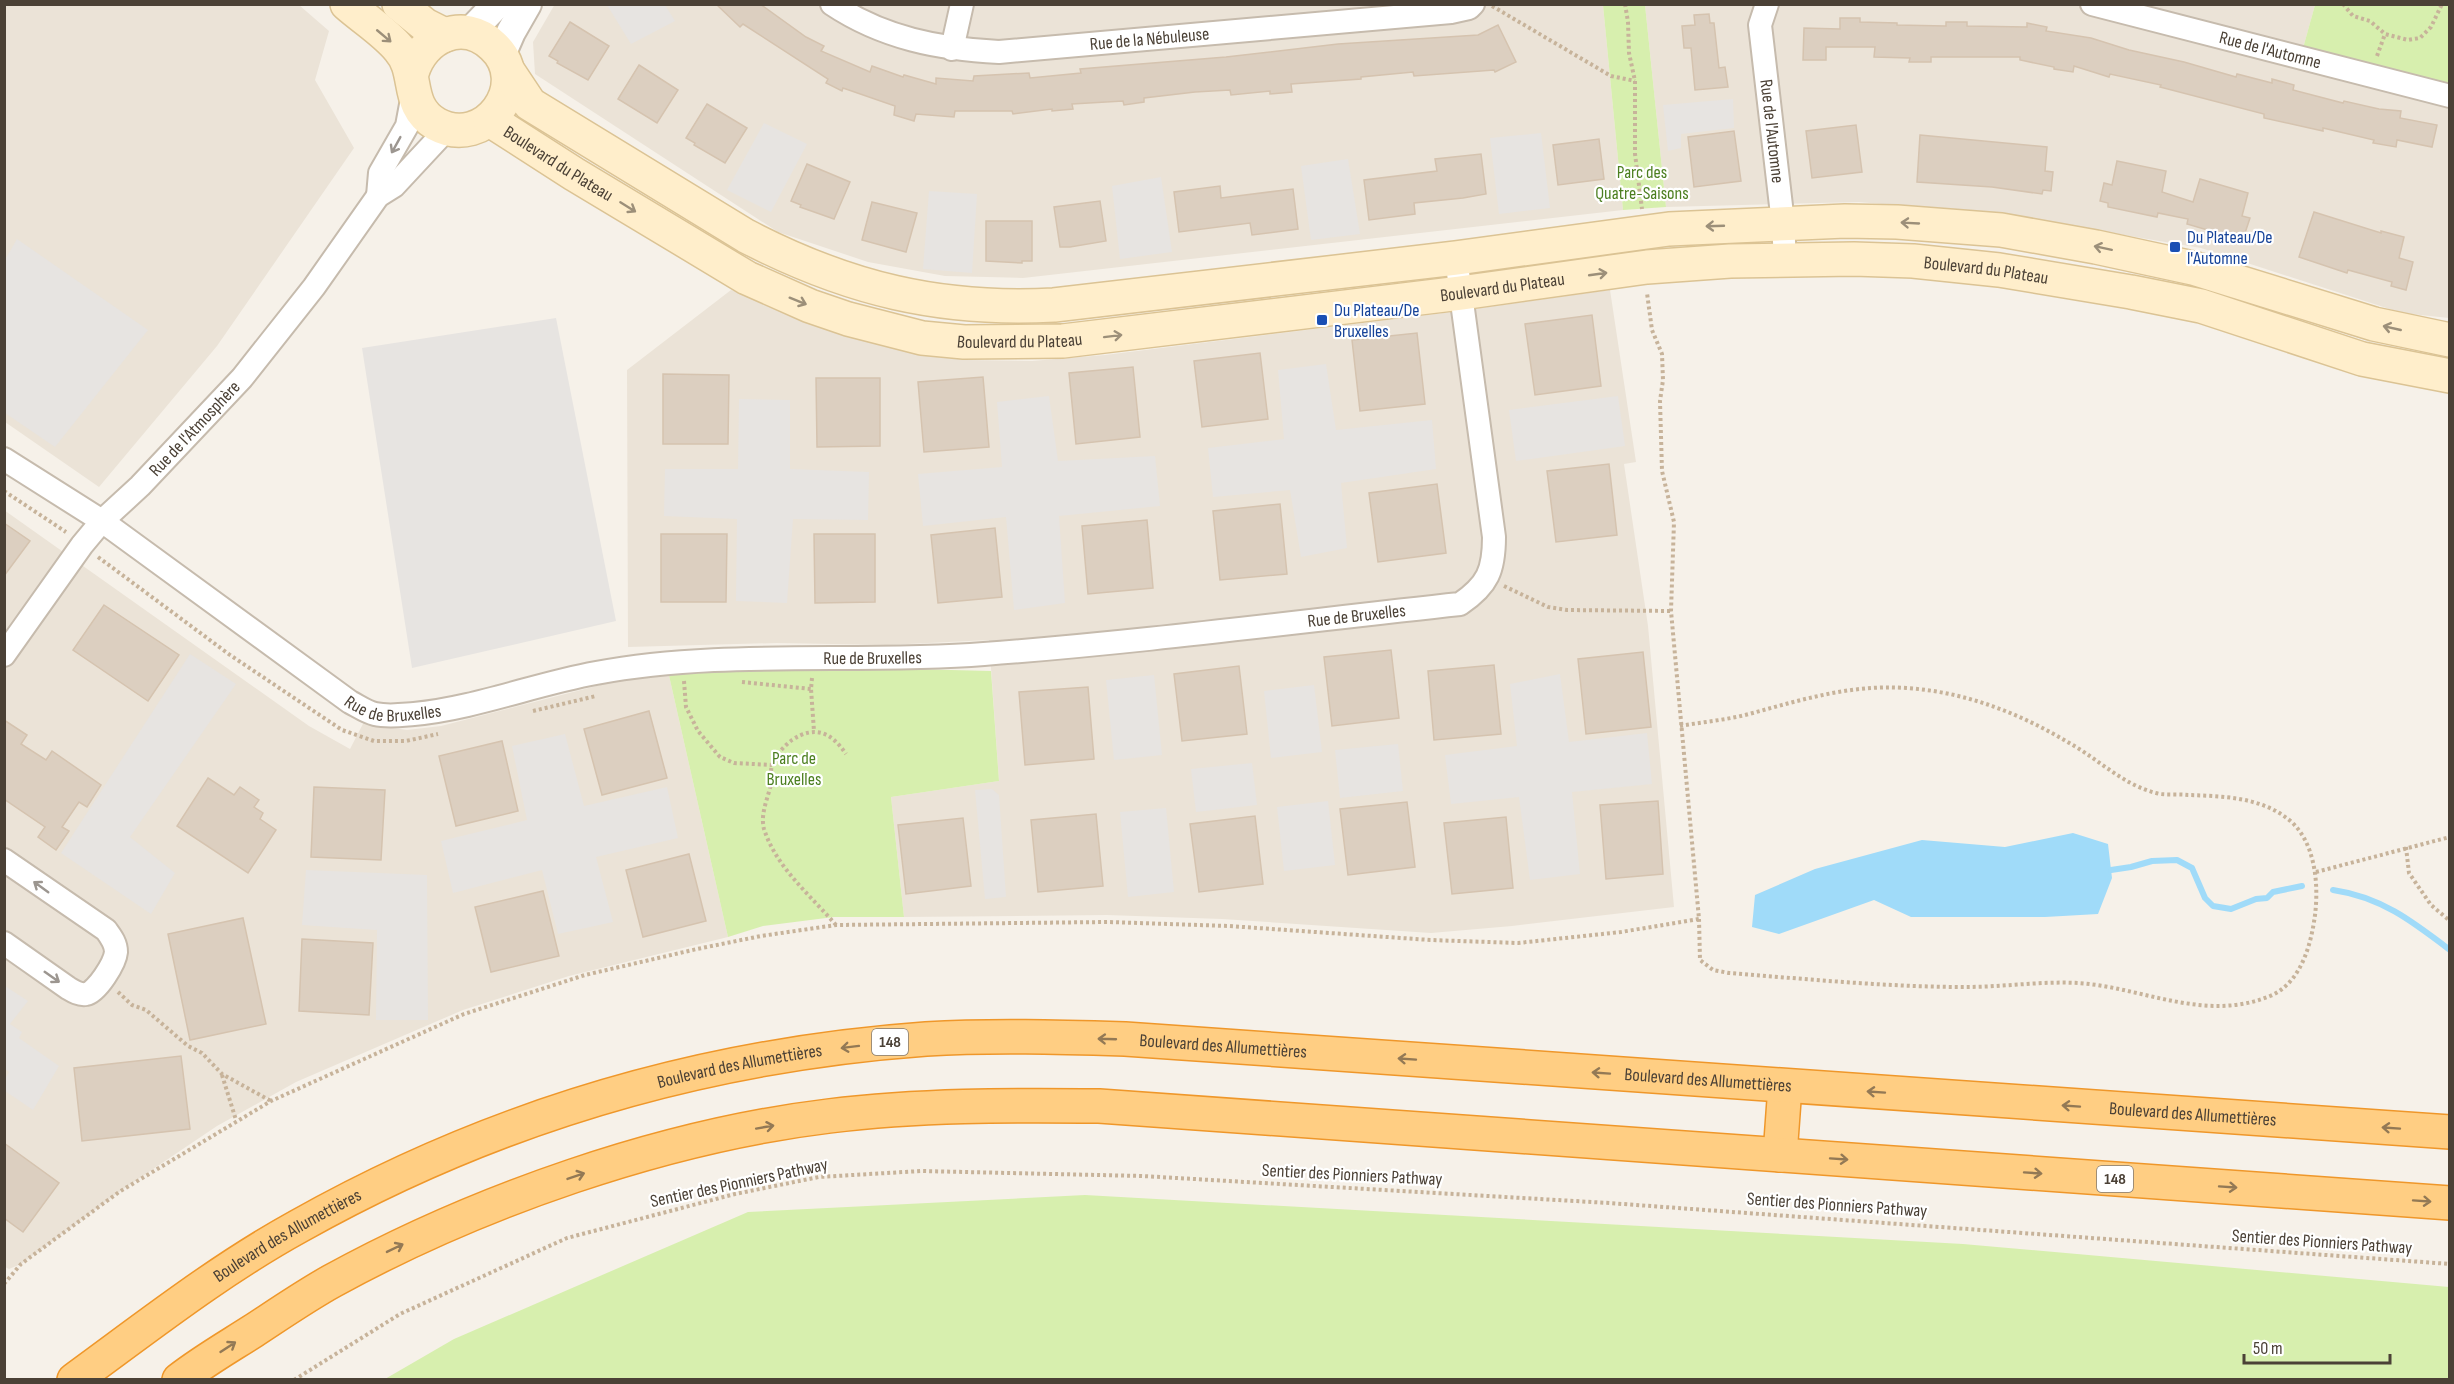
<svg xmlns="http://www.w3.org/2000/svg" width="2454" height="1384" viewBox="0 0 2454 1384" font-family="'Sofia Sans Condensed',sans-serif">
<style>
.residential{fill:#ebe3d7}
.green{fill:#d7efae}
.parking{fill:#e7e4e1}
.water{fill:#a0dbf9}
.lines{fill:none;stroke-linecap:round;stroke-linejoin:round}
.stream{stroke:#a0dbf9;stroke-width:6}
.building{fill:#dccfc0;stroke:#d5c3af;stroke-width:1.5}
.minor-casing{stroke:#c6bbad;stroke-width:26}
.tertiary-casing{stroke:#c6bbad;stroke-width:32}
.secondary-casing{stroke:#dbc394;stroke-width:36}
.trunk-casing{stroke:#ef972a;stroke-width:36}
.path{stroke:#c7b39a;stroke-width:4;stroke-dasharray:3 3;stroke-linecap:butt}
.minor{stroke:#fff;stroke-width:22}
.tertiary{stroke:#fff;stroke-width:28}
.secondary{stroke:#ffeecb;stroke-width:33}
.trunk{stroke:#ffce83;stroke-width:33}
.oneway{stroke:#9c8f79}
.oneway2{stroke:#9c9690}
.oneway3{stroke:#937955}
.transit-dot{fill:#1a4fb4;stroke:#fff;stroke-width:2}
.labels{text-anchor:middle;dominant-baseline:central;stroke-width:4.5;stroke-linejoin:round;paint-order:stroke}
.shield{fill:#fff;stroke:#817a72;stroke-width:1.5}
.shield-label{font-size:16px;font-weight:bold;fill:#4b4136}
.street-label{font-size:18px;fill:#4b4136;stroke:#fff}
.park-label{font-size:18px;fill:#4c7f20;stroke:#fff}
.transit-label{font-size:18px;fill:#164399;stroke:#fff;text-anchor:start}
</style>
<rect width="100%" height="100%" fill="#f6f1e9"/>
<g class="residential">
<path d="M555,4L1603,5L1623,210L1023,278L945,276L868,262L778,232L535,74L533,42Z"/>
<path d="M5,5H299L329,31L315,80L354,148L217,346L99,487L5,422Z"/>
<path d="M1645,5H2315L2300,59L2449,96V318L2402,313L2201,248L2006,215L1859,202L1666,207Z"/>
<path d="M731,290L760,299L821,326L895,349L928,356L968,360L1032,361L1105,355L1444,313L1610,290L1636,462L1624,464L1648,626L1674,907L1512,926L1431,933L1222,919L1107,915L904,917L891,797L999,781L989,640L887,645L777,643L628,647L627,370Z"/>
<path d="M4,510L309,726L350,749L367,716L393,728L407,730L441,726L643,674L668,671L728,937L569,976L463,1010L296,1082L217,1126L119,1192L21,1264L9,1269L5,1267Z"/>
</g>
<g class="green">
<path d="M1603,5H1645L1666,207L1623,210Z"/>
<path d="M2315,5H2449V96L2300,59Z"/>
<path d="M871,668L991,671L999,781L891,797L904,917H834L763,926L728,937L668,671Z"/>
<path d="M1085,1195L1963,1244L2449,1287V1379H385L454,1339L748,1212Z"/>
</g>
<g class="parking">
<path d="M607,5H665L675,21L631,44Z"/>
<path d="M1733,99L1734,128L1681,134V148L1668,151L1663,105Z"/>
<path d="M764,123L807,144L771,212L727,190Z"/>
<path d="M1541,133L1550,208L1499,214L1490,138Z"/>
<path d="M1348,159L1360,234L1311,240L1301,166Z"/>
<path d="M1161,177L1172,252L1120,259L1112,186Z"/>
<path d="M929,191L977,194L972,273L923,269Z"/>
<path d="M17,239L148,330L55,447L5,413V260Z"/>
<path d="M556,318L616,621L412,668L362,348Z"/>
<path d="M1326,364L1336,430L1432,420L1436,469L1341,483L1347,548L1301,557L1290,490L1213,497L1208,448L1284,439L1278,370Z"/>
<path d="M1049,396L1058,461L1155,456L1160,506L1059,516L1065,603L1014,610L1006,517L923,526L918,474L1002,467L997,402Z"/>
<path d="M1618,396L1625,446L1516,461L1509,410Z"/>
<path d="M739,399L790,400V469L869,472L868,520L793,519L787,603L736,601L737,519L664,516L665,469H738Z"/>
<path d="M190,654L236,684L130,837L175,873L151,914L61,853Z"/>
<path d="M1560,674L1569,742L1647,733L1652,784L1572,792L1580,874L1530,880L1519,797L1451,804L1445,755L1517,746L1510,684Z"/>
<path d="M1154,675L1162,755L1114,760L1106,680Z"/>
<path d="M1314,685L1322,752L1271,758L1264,691Z"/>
<path d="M565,734L584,806L667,787L678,838L596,857L613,922L558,934L542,870L453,893L441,841L527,820L512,746Z"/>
<path d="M1398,744L1403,791L1340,798L1335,750Z"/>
<path d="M1252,763L1257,805L1196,812L1191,769Z"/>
<path d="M992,789L999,795L1006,897L985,899L975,790Z"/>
<path d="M1328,801L1335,865L1284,871L1277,807Z"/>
<path d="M1166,808L1174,892L1128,897L1120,812Z"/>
<path d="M306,870L427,875L428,1020H376L377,930L302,925Z"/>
<path d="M5,986L28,1001L10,1024L22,1032L19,1038L59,1066L33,1110L5,1091V1079L9,1072L5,1069Z"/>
</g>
<path class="water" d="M2073,833L2108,844L2112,878L2098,914L2045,917H1911L1874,900L1779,934L1752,927L1755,895L1815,869L1922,840L2005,847Z"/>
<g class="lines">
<g class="stream">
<path d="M2111,870L2131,867L2152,861L2177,860L2192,868L2205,898L2213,906L2231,909L2256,899L2267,898L2273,892L2302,886"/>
<path d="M2333,890C2381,897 2412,921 2450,950"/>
</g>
</g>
<g class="building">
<path d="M716,4H760L806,37L824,46L821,51L870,72L872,66L903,77L904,75L936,84V78L973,81L974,76L1029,73L1030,78L1081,73L1080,69L1226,57L1338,44L1478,35L1498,25L1516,62L1495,72L1494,70L1414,76L1413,72L1361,77V79L1291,84L1292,92L1270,94V91L1231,95L1230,90L1195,92L1144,98V102L1124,105L1123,101L1072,104L1073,109L1052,111V109L1013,114L1012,111H955L954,117L916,114L914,121L894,115L895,106L843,88L842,91L826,83L828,79L743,24L740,27Z"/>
<path d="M1709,14L1710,23H1714L1719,68L1725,67L1728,87L1695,90L1691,48H1684L1682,26L1695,25L1694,15Z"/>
<path d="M1840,18H1860V22L1897,23V25L1946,26V22H1967V26L2027,27V23L2047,27L2046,31L2091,38L2129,50L2184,62L2236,77L2237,74L2272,83V79L2294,85L2293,90L2343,103L2344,101L2379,109L2401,111L2400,118L2437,125L2432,147L2397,140L2396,147L2373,143L2374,140L2323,128V131L2264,118V114L2160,87L2161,85L2110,74L2109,77L2074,66L2073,72L2054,69V67L2020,60V57H1931V62H1909L1910,58L1874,57L1875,47H1826V60H1803L1804,28L1840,29Z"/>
<path d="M570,22L609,46L588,80L557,63L558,61L549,56Z"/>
<path d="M639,65L678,90L657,123L618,99Z"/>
<path d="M707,104L747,128L725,163L694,145L695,143L686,138Z"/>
<path d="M1856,125L1862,172L1812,178L1806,131Z"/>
<path d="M1734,131L1741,181L1694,187L1688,137Z"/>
<path d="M1920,135L2047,147L2045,171L2053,172L2051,191L2043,190L2042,194L1992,187L1917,182Z"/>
<path d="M1599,139L1604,179L1558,185L1553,145Z"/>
<path d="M1481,154L1486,194L1463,198L1414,203L1415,214L1369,220L1364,180L1437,171L1435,159Z"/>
<path d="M2117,161L2166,171L2162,192L2193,202L2200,179L2248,193L2242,216L2250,218L2244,236L2236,234L2235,238L2187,224L2188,219L2158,213L2157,217L2108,207V203L2100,201L2104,183L2112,185Z"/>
<path d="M807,164L850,182L834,219L800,207L801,205L791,201Z"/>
<path d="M1220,186L1221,198L1293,189L1298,229L1252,235L1250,223L1179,232L1174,192Z"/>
<path d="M1100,201L1106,241L1070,247H1060L1054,207Z"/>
<path d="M872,202L917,213L906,252L862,240Z"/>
<path d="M2314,212L2381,233V231L2404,237L2399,258L2413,262L2406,290L2391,286L2392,282L2348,270L2347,273L2299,257Z"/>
<path d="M986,221H1032V261H1022V263L986,261Z"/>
<path d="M1592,315L1601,386L1535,395L1525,324Z"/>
<path d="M1417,333L1425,404L1360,411L1352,340Z"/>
<path d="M1260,353L1268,419L1202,427L1194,361Z"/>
<path d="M1133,367L1140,437L1076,444L1069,373Z"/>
<path d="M663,374L729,375L728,444H663Z"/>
<path d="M983,377L989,447L924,452L918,382Z"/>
<path d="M816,378H880V446L817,447Z"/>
<path d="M1609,464L1617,535L1556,542L1547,471Z"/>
<path d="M1437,484L1446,553L1378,562L1369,493Z"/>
<path d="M1280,504L1287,574L1220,580L1213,511Z"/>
<path d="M1147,520L1153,588L1088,594L1082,526Z"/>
<path d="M4,523L30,541L4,576Z"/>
<path d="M995,528L1002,597L938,603L931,535Z"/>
<path d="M661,534H727L726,602H661Z"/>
<path d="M814,534H875V602L815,603Z"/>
<path d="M104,605L179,655L148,701L73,650Z"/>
<path d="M1391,650L1399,718L1332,726L1324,657Z"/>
<path d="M1643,652L1651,727L1586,734L1578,659Z"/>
<path d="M1494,665L1501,734L1434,740L1428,671Z"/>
<path d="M1239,666L1247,734L1182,741L1174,674Z"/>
<path d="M1088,687L1094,759L1025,765L1019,692Z"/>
<path d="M649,711L667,778L602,795L584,729Z"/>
<path d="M4,720L27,735L21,744L46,760L52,751L101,785L87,807L79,802L62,827L69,831L56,850L38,837L45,827L4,799Z"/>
<path d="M502,741L518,811L456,826L439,756Z"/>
<path d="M208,778L234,795L240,787L259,800L254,807L263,813L260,819L276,830L248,873L177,826Z"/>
<path d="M314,787L385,790L381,860L311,857Z"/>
<path d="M1658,801L1663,874L1606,879L1600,805Z"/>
<path d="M1407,802L1415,867L1348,875L1340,809Z"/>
<path d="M1096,814L1103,886L1038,892L1031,820Z"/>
<path d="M1255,816L1263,884L1199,892L1190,824Z"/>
<path d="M1506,817L1513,888L1452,894L1444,823Z"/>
<path d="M963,818L971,886L906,894L898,825Z"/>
<path d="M689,854L706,921L643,937L626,870Z"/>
<path d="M543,891L559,956L491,972L475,907Z"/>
<path d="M243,918L266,1024L190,1040L168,934Z"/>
<path d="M302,939L373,943L369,1015L299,1011Z"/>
<path d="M181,1056L190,1129L82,1141L74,1068Z"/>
<path d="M4,1143L59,1183L23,1232L4,1218Z"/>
</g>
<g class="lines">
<g class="minor-casing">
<g id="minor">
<path id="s1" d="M832,4C883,38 939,49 999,52L1451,12L1469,8L1473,4"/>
<path id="s2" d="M1767,4L1760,25L1783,223L1785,260"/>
<path id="s3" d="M2092,4L2450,96"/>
<path d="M952,49L962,4"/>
<path d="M378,196L380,173L407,126L413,94"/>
<path id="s4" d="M4,459L102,521L350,702C358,706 366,712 375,714C388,717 401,715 414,714C476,708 535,684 596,673C724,649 854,664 984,654C1143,642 1302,621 1460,604C1488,585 1494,570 1494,537L1456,258"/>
<path id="s5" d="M4,655L82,545L102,521L140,486L242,378L314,287L378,196L394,186L448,128"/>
<path d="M4,860L106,930C111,937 116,943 116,952C115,963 97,992 86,994C79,995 73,991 68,988L4,943"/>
</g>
</g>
<g class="tertiary-casing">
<g id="tertiary">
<path d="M469,33L497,4"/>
<path d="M501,55L511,32L527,4"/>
</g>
</g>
<g class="secondary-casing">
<g id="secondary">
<path d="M347,4C364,19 385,32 399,49C420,72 404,105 436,124C485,151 534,84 493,46C463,17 422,37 412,73"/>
<path d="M399,4L425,25L445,35"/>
<path d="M508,71L530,104L746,236C848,289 940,311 1054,305L1456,258L1669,229L1845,221L1897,222L2001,230L2096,247L2193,268L2374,324L2450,340"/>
<path id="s6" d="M490,120L574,174L747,278L810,306L848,319L922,338L964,342L1063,341L1461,293L1647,267L1730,261L1854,259L1913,261L1999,270L2131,292L2201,306L2362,359L2450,376"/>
</g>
</g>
<g class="trunk-casing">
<g id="trunk">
<path d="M1780,1155L1785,1086"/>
<path id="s7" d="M74,1380C148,1326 219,1270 299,1226C493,1117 704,1055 926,1039C992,1035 1059,1037 1125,1039L2450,1132"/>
<path d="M179,1380C202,1362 228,1347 253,1331C279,1314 305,1296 332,1281C478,1201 663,1136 829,1116C919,1105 1009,1105 1099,1106L2450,1203"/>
</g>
</g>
<g class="path">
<path d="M1625,4L1628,22L1629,53L1635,81V154L1642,209"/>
<path d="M2343,4L2353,16L2370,21L2385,34L2408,40L2420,38L2431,27L2442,4"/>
<path d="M1492,6L1611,76L1635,81"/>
<path d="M2377,56L2385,34"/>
<path d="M4,491L66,532"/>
<path d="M98,557L230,655L342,730L374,741H406L438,734"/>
<path d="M1504,586L1548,607L1567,610L1671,611"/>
<path d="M812,678L811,689L814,731"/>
<path d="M684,681L686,707L698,731L720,757L734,763L772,765"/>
<path d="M742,682L811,689"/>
<path d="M533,711L596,696"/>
<path d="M1680,726C1703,722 1726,720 1749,714C1801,700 1851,684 1906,688C1968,692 2024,715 2076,747C2104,764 2127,787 2160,794C2169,795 2179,794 2188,795C2222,796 2260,797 2288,819C2315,840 2319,883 2315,915C2311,945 2301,983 2270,996C2205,1023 2142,987 2078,983C2041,981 2003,987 1966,987C1887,987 1807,979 1729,973L1713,970L1700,960L1699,919"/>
<path d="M2406,847L2409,873L2431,905L2450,921"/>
<path d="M2316,872L2450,837"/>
<path d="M836,925C810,895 776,867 764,829C760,814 768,798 771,784C772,778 770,771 772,765C775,756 784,746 792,740C815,725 831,732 846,754"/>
<path d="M118,992L132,1005L146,1010L188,1046L202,1053L222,1074L271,1101"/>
<path d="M222,1075L236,1120"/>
<path d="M4,1284L21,1264L119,1192L271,1101L464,1014L585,975L697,949L761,936L836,925L1108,922L1229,926L1430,940L1518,943L1621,932L1699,919L1671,611L1674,522L1662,471L1660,401L1663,380L1662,354L1652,330L1647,293"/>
<path d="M294,1380L400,1314L567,1238L735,1194L819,1177L921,1171L1142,1176L1609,1203L2450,1264"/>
</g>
<use href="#minor" class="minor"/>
<use href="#tertiary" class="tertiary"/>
<use href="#secondary" class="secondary"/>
<use href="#trunk" class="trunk"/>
</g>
<defs><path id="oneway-shaft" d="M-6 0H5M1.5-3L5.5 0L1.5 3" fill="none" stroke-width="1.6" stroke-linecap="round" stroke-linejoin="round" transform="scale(1.5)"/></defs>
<g class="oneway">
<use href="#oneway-shaft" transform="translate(384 36) rotate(40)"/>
<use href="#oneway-shaft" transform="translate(628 207) rotate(32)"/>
<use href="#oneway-shaft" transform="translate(1910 223) rotate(-177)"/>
<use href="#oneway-shaft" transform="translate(1715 226) rotate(178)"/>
<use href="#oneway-shaft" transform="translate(2103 248) rotate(-168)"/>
<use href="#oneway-shaft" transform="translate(1598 274) rotate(-8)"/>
<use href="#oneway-shaft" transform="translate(798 301) rotate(22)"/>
<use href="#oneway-shaft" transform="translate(2392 328) rotate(-167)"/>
<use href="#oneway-shaft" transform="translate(1113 336) rotate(-7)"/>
</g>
<g class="oneway2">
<use href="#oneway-shaft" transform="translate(396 145) rotate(119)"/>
<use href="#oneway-shaft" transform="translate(41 887) rotate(-144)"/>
<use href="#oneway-shaft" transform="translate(52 977) rotate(35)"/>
</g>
<g class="oneway3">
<use href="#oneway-shaft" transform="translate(1107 1039) rotate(-178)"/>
<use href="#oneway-shaft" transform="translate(850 1047) rotate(173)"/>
<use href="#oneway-shaft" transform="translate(1407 1059) rotate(-176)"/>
<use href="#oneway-shaft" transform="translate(1601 1073) rotate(-176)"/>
<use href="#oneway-shaft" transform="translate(1876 1092) rotate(-176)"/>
<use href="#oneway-shaft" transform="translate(2071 1106) rotate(-176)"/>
<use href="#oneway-shaft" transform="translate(765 1127) rotate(-10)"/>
<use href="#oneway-shaft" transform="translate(2391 1128) rotate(-176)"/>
<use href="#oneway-shaft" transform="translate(1839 1159) rotate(4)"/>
<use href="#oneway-shaft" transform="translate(2033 1173) rotate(4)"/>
<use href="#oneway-shaft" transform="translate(576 1176) rotate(-19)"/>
<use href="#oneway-shaft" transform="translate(2228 1187) rotate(4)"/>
<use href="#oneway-shaft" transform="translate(2422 1201) rotate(4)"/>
<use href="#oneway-shaft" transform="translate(395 1248) rotate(-26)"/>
<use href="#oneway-shaft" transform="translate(228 1347) rotate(-33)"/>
</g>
<g class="transit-dot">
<rect x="2169" y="241" width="12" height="12" rx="3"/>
<rect x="1316" y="314" width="12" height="12" rx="3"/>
</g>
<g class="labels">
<g class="shield">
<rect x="872" y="1029" width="36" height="26" rx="4.5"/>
<rect x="2097" y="1166" width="36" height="26" rx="4.5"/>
</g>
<g class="shield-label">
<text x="890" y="1042">148</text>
<text x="2115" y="1179">148</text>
</g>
<g class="street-label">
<text stroke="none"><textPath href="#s1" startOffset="327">Rue de la Nébuleuse</textPath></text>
<text stroke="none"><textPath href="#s3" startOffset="184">Rue de l'Automne</textPath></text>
<text stroke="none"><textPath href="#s2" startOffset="129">Rue de l'Automne</textPath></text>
<text stroke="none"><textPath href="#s6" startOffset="81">Boulevard du Plateau</textPath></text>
<text stroke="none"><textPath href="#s6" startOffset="1557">Boulevard du Plateau</textPath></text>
<text stroke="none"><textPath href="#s6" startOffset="1071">Boulevard du Plateau</textPath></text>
<text stroke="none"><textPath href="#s6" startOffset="585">Boulevard du Plateau</textPath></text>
<text stroke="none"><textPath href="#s5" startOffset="297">Rue de l'Atmosphère</textPath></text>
<text stroke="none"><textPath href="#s4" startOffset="1440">Rue de Bruxelles</textPath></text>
<text stroke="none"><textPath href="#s4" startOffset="954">Rue de Bruxelles</textPath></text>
<text stroke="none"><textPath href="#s4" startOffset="468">Rue de Bruxelles</textPath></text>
<text stroke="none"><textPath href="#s7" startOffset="1230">Boulevard des Allumettières</textPath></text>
<text stroke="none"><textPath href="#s7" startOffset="744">Boulevard des Allumettières</textPath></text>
<text stroke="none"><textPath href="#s7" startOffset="1716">Boulevard des Allumettières</textPath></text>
<text stroke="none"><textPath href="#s7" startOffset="2202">Boulevard des Allumettières</textPath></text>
<text transform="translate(1352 1175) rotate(3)">Sentier des Pionniers Pathway</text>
<text transform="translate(739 1183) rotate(-12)">Sentier des Pionniers Pathway</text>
<text transform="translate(1837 1205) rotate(4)">Sentier des Pionniers Pathway</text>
<text stroke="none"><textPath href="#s7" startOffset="258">Boulevard des Allumettières</textPath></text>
<text transform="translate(2322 1242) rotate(4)">Sentier des Pionniers Pathway</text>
</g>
<g class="park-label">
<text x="1642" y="172">Parc des<tspan x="1642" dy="21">Quatre-Saisons</tspan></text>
<text x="794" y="758">Parc de<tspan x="794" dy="21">Bruxelles</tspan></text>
</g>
<g class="transit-label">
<text x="2187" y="237">Du Plateau/De<tspan x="2187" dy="21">l'Automne</tspan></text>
<text x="1334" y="310">Du Plateau/De<tspan x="1334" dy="21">Bruxelles</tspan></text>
</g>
</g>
<rect width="2454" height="1384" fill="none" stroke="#4b4136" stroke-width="12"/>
<path d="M2244 1354v9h146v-9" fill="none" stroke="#4b4136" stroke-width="3"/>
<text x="2253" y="1354" font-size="18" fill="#4b4136" stroke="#ffffff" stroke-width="4.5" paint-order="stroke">50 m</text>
</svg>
